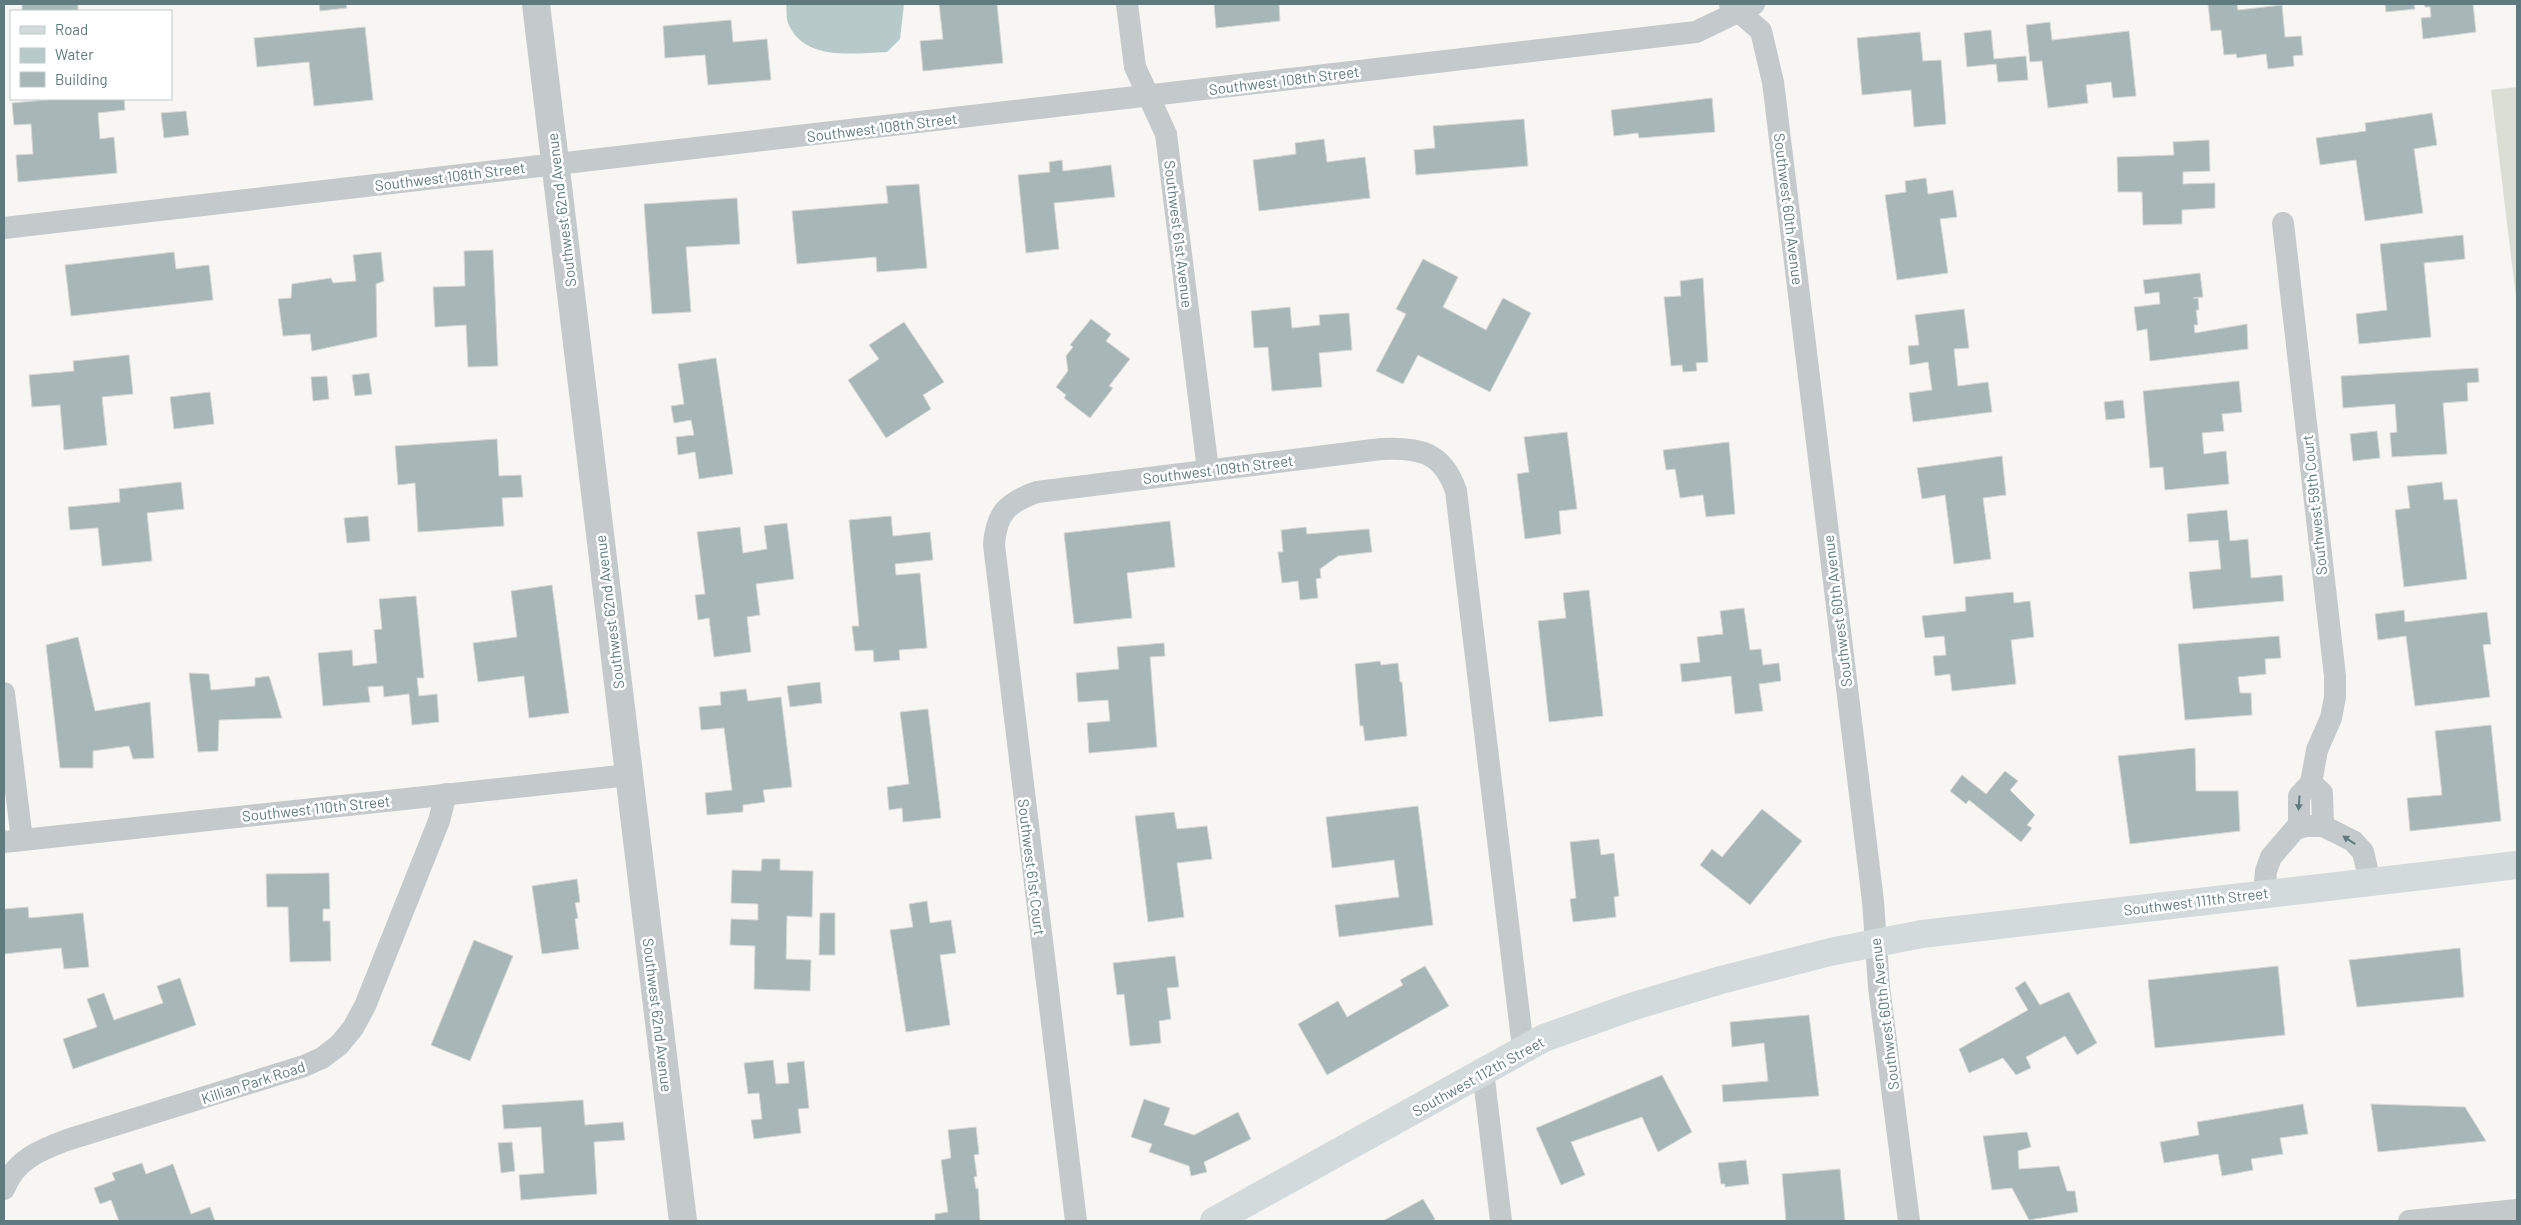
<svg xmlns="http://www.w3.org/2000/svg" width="2521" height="1225" viewBox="0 0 2521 1225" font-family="Barlow,sans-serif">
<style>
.green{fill:#dbdfd3}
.water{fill:#b7cac9}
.building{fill:#a7b6b7;stroke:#d8d7d5}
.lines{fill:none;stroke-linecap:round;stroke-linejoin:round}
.minor{stroke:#c4cacb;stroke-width:22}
.tertiary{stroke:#c4cacb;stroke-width:28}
.secondary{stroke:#d2dadc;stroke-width:28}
.oneway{fill:#5f7b80}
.labels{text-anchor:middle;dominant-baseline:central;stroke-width:5;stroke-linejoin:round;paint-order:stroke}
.street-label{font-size:15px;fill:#5f7b80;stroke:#fff}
</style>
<rect width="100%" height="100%" fill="#f7f6f3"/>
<path class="green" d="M2517,87V306L2491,90Z"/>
<path class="water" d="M786,4H904L900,39L887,52C854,53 804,62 788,23C786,18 787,10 786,4Z"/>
<g class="building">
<rect x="22" y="4" width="56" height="7"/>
<path d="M319,4H346L347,8L320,11Z"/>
<path d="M939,4H997L1003,63L923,71L920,41L943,39Z"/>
<path d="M1214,4H1279L1280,21L1216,28Z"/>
<path d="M2208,4H2237L2238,10L2282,5L2285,37L2301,36L2303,55L2293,56L2294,66L2268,69L2266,54L2237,58L2236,54L2224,55L2221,30L2211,31Z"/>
<path d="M2385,4H2423L2414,5L2415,9L2386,12Z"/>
<path d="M2424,4H2473L2476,32L2423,39L2421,18L2431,17L2430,7H2425Z"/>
<path d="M731,20L733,42L767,39L771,80L708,85L705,55L665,58L663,26Z"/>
<path d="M2050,22L2052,40L2129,31L2136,96L2113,98L2111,82L2086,85L2088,103L2048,108L2042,61L2030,62L2026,25Z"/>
<path d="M365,27L373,100L314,106L309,62L257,67L254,38Z"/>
<path d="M1991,30L1994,59L2026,56L2028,80L1998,82L1996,64L1967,67L1964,33Z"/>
<path d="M1920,32L1923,61L1941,60L1946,124L1914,127L1911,90L1862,95L1857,38Z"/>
<path d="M1712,98L1715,132L1639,138L1638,133L1614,136L1611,110Z"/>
<path d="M55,99H124L125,110L98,113L100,139L114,137L117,173L18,182L16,155L33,154L31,124L14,125L12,103Z"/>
<path d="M186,111L189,135L164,138L161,113Z"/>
<path d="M2432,113L2437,145L2414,149L2423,213L2365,221L2356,160L2320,165L2316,138L2366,131L2365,123Z"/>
<path d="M1524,119L1528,166L1416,175L1414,150L1435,148L1433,126Z"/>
<path d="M1324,139L1327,162L1365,157L1370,198L1259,211L1253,160L1296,154L1295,143Z"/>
<path d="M2209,140L2210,171L2183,172V184L2215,183V208L2182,210V224L2143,225L2142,192H2118L2117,157L2174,155L2173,142Z"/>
<path d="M1062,160L1063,171L1111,165L1115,197L1054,203L1059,249L1026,253L1018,175L1050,172L1049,162Z"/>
<path d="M1926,178L1928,194L1953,190L1957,217L1940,219L1948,273L1897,280L1885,195L1906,192L1905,181Z"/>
<path d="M919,184L927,268L877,272L876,257L797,264L792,211L888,203L886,186Z"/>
<path d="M737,198L740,244L686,247L691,312L652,314L644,204Z"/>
<path d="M2463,235L2465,259L2424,263L2431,337L2359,344L2356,314L2387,310L2380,244Z"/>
<path d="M493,250L498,366L468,367L466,325L435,327L433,287L465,286L464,251Z"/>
<path d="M174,252L176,269L209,265L213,300L71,316L65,265Z"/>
<path d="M381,252L384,281L376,284L377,337L312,351L310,334L283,336L278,299L291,298L292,284L331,278L333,283L356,281L353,255Z"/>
<path d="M1423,259L1458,277L1443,307L1486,330L1503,298L1531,313L1490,392L1418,355L1403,384L1376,371L1406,314L1396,309Z"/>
<path d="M2200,273L2203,297L2193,298H2198L2199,310H2196L2198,325H2194L2195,333L2247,324L2248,349L2150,361L2147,329L2137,331L2134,307L2160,304L2159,292L2145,294L2143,280Z"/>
<path d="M1703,278L1708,362L1696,363L1697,371L1683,372L1682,365L1671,366L1664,297L1681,296L1680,281Z"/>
<path d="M1290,307L1292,328L1320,325L1319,315L1349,313L1352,350L1319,353L1322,387L1272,391L1268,347L1254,348L1251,311Z"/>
<path d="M1964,309L1969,348L1954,349L1958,386L1988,382L1992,412L1913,422L1909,393L1932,390L1928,362L1910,365L1908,346L1919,345L1915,315Z"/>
<path d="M1091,319L1111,334L1106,341L1130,359L1109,386L1113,388L1090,418L1064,398L1066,395L1056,387L1068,371L1066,356L1073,347L1070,345Z"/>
<path d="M904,322L944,382L923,395L931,409L886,438L848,380L879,359L869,345Z"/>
<path d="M129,355L133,394L102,397L107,445L64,450L60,405L32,407L29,375L74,371L73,361Z"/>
<path d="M716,358L733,474L699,479L695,452L678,455L676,437L694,435L691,420L674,423L671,406L684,404L678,364Z"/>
<path d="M2478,368L2479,382L2467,383L2468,401L2443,403L2447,454L2392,457L2390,433L2397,432L2395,404L2343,408L2341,376Z"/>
<path d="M369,373L372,394L355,396L352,375Z"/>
<path d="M327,376L329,399L313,401L311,377Z"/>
<path d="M2239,381L2242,412L2222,414L2224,431L2202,433L2204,454L2226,451L2229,484L2165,490L2163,467L2150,468L2143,391Z"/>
<path d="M210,392L214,424L174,429L170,397Z"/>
<path d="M2123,400L2125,418L2106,420L2104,402Z"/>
<path d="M2377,431L2380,458L2353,461L2350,434Z"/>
<path d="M1567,432L1577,509L1559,511L1561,534L1525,539L1517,474L1529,472L1524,437Z"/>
<path d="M497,439L499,476L521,475L523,497L502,498L504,526L418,532L415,483L398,485L395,446Z"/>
<path d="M1729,442L1735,514L1706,517L1703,495L1680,498L1675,469L1666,470L1663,450Z"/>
<path d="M2002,456L2006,495L1983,498L1991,559L1954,564L1945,495L1922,499L1917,468Z"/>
<path d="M181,482L184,509L147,513L152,561L102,566L98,528L70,530L68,507L120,502L119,489Z"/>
<path d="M2442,482L2444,500L2457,499L2467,579L2404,587L2395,510L2410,508L2407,486Z"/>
<path d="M2227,510L2230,541L2248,539L2251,578L2282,575L2284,601L2193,609L2189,572L2221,569L2218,540L2189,542L2187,514Z"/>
<path d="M368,516L370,541L347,543L344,518Z"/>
<path d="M891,516L893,536L930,532L933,560L895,564L896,575L920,573L927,648L899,650L900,660L874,662L873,650L855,651L852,626H859L849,520Z"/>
<path d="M1170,521L1175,567L1127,573L1132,618L1074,624L1064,533Z"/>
<path d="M787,523L794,579L756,584L760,615L747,617L751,652L714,657L709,618L698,620L695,595L705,594L697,532L740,527L743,553L767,549L764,526Z"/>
<path d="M1306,527L1307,534L1369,529L1372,552L1338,556L1320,569L1321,578L1316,579L1318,598L1300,600L1298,581L1282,583L1278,552H1283L1281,530Z"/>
<path d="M552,585L569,713L529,718L524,676L478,682L473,643L517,637L511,591Z"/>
<path d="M1589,590L1603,716L1549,722L1538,621L1566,618L1563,593Z"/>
<path d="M2013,592L2014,603L2030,601L2034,637L2011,640L2016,684L1952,691L1950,674L1935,676L1933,656L1946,655L1944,636L1925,638L1922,616L1966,611L1965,597Z"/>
<path d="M416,596L424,678H417L419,696L437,694L439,722L412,725L409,694L384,697L383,686L368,687L370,702L323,706L318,653L352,650L353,666L377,663L374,630L382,629L379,599Z"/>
<path d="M1744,608L1750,650L1761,649L1763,665L1779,663L1781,681L1759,684L1763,711L1735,714L1731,676L1682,682L1680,664L1700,662L1697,637L1723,634L1720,611Z"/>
<path d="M2404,610L2405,622L2487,612L2491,644L2483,645L2490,697L2415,706L2406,636L2378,640L2375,614Z"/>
<path d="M2279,636L2281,658L2265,659L2266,674L2238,677L2240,693H2251L2252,715L2185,720L2178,644Z"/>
<path d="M78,637L95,711L150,702L154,758L133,759L129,746L93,751V768H60L46,645Z"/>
<path d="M1164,643L1165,656L1150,657L1157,747L1089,753L1087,723L1110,721L1108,700L1078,702L1076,673L1119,669L1117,647Z"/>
<path d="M1380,661L1381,665L1398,663L1400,682H1402L1407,736L1365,741L1363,726H1360L1355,664Z"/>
<path d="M189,673L209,674L211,690L255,686V678L269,676L282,718L219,720L218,751L198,752Z"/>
<path d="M820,682L822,703L790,707L787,686Z"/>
<path d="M746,689L748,701L781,697L792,787L763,790L765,802L743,805V812L707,815L705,793L732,790L724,728L701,730L699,707L721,705L720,692Z"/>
<path d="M928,709L941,818L903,822L902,808L889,810L887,787L909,784L900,712Z"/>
<path d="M2491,725L2501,821L2410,831L2407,798L2442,795L2435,731Z"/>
<path d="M2195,748L2196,791H2238L2240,831L2130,844L2118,756Z"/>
<path d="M2005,771L2018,781L2010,790L2035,815L2027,825L2032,828L2021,842L1969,800L1966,804L1950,791L1962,775L1986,794Z"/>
<path d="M1418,806L1433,925L1339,937L1335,905L1399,897L1394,860L1332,868L1326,817Z"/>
<path d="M1762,809L1802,841L1750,905L1700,865L1712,849L1722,857Z"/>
<path d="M1174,812L1177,829L1207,826L1212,859L1177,863L1184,917L1148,922L1135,816Z"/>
<path d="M1599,839L1601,855L1614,853L1619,896L1614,897L1616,917L1573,922L1570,899L1576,898L1570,842Z"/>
<path d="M762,859H780V870L813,871L812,917L787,916L786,959L811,960L810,991L754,989L755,946L730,945L731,919L758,920V904L731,903L732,870L761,871Z"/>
<path d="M329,873L330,909H323V921H330L331,961L290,962L288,907H267L266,874Z"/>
<path d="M577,879L580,902L575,903L578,918L575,919L579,949L542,954L532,886Z"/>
<path d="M927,901L930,923L951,920L956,953L940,955L950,1025L906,1032L890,930L913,927L909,904Z"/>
<path d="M28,907L29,918L83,913L89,967L64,969L61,948L4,954V909Z"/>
<path d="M820,913H835V955H819Z"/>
<path d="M474,940L513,956L470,1061L431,1045Z"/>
<path d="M2460,948L2464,997L2357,1007L2349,960Z"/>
<path d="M1175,956L1179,987L1167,988L1171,1019L1159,1021L1161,1043L1130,1046L1124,994L1117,995L1113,963Z"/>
<path d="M1425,966L1449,1006L1327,1075L1298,1024L1338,1001L1347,1017L1403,985L1400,980Z"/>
<path d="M2278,966L2285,1035L2155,1048L2148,980Z"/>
<path d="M180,978L196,1025L73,1069L63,1039L97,1027L87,999L104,993L114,1020L163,1003L157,986Z"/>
<path d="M2025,981L2040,1005L2069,992L2097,1043L2077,1055L2065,1036L2026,1057L2031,1068L2016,1075L2003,1058L1969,1073L1959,1049L2028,1010L2015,988Z"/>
<path d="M1809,1015L1819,1096L1723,1102L1722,1085L1768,1081L1764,1043L1732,1047L1730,1022Z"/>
<path d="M773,1060L776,1084L789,1083L787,1063L804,1061L809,1108L798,1109L801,1133L754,1139L751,1120L762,1119L759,1093L748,1094L744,1063Z"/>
<path d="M1662,1075L1692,1132L1658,1152L1642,1117L1571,1142L1585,1175L1561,1185L1536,1128Z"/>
<path d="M1144,1099L1170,1108L1164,1125L1194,1135L1238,1112L1251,1139L1204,1162L1207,1172L1191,1176L1189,1166L1149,1152L1152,1144L1131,1137Z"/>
<path d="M583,1100L585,1125L623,1122L625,1140L594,1142L597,1194L521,1200L519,1175L544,1173L541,1127L504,1129L502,1105Z"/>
<path d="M2303,1104L2308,1134L2280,1138L2283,1154L2251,1159L2253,1170L2222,1176L2218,1154L2164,1163L2160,1142L2199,1135L2197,1122Z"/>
<path d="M2371,1104L2465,1107L2486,1141L2378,1152Z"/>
<path d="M976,1127L979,1154L974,1155L977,1176L974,1177L976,1189L978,1188L980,1221H935V1214L948,1212L941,1160L951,1158L948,1130Z"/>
<path d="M2027,1132L2031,1147L2018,1151L2019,1169L2059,1166L2067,1191H2075L2078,1212L2029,1220L2012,1188L1992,1190L1983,1136Z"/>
<path d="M512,1142L515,1171L501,1173L498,1143Z"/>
<path d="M1746,1160L1749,1184L1725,1187V1184H1721L1718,1163Z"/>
<path d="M142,1163L146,1174L173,1164L191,1214L210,1207L215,1221H119L111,1200L100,1204L94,1188L115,1180L112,1173Z"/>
<path d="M1840,1169L1845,1221H1786L1782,1174Z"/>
<path d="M1423,1199L1435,1219L1432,1221H1383Z"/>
</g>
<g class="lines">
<g class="minor">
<path d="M1127,4L1135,67L1166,134L1208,470"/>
<path d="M1730,4L1761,31L1773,82L1873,901L1879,987L1909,1221"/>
<path d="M2283,223L2335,676V697L2331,718L2317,750L2311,783L2299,796V828"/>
<path d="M4,228L1696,32L1754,4"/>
<path d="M4,693L22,840"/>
<path d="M2311,783L2322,793L2323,826"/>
<path d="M4,842L629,775"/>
<path d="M2264,893L2266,871L2271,857L2296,828L2309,826H2323L2353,841L2363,852L2370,881"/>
<path d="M1483,1071L1501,1221"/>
<path d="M4,1189C15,1160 40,1150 67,1140L304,1066L322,1058L339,1045L353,1028L365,1006L439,821L446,794"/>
<path d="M1076,1221L994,545C996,513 1008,502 1037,492L1381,449C1419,447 1443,452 1456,491L1523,1048"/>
<path d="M2409,1221L2517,1210"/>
</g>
<path class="tertiary" d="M536,4L683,1221"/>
<path class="secondary" d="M1214,1221L1544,1038L1631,1007L1721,980L1830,952L1922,934L2517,865"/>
</g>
<defs><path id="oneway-solid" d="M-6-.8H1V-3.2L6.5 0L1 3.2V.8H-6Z" transform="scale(1.25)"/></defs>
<g class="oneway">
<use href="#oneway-solid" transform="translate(2299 803) rotate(94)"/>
<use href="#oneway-solid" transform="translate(2349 840) rotate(-147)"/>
</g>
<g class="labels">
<g class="street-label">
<text transform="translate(1284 80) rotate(-7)">Southwest 108th Street</text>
<text transform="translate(882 127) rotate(-7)">Southwest 108th Street</text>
<text transform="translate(450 176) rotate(-7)">Southwest 108th Street</text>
<text transform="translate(1789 209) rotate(83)">Southwest 60th Avenue</text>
<text transform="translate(561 210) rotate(-97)">Southwest 62nd Avenue</text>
<text transform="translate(1179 234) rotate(83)">Southwest 61st Avenue</text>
<text transform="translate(1218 469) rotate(-7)">Southwest 109th Street</text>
<text transform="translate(2314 505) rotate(-96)">Southwest 59th Court</text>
<text transform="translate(1837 611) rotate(-97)">Southwest 60th Avenue</text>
<text transform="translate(609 612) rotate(-97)">Southwest 62nd Avenue</text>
<text transform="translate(316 808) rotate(-6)">Southwest 110th Street</text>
<text transform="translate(1032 867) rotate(83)">Southwest 61st Court</text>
<text transform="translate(2196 901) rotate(-7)">Southwest 111th Street</text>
<text transform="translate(1884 1014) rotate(-97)">Southwest 60th Avenue</text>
<text transform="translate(658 1015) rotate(83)">Southwest 62nd Avenue</text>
<text transform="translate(1478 1076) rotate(-29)">Southwest 112th Street</text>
<text transform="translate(253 1082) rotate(-18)">Killian Park Road</text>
</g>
</g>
<rect width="2521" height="1225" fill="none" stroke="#5f7b80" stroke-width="10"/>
<rect x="10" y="10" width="162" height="90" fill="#ffffff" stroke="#bfcacc"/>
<rect x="20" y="26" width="25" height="8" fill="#d2dadc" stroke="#bfcacc"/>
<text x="55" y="35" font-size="15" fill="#5f7b80">Road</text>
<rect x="20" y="48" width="25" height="15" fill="#b7cac9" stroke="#bfcacc"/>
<text x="55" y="60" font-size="15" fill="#5f7b80">Water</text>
<rect x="20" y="72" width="25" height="15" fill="#a7b6b7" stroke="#bfcacc"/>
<text x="55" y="85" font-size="15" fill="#5f7b80">Building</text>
</svg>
